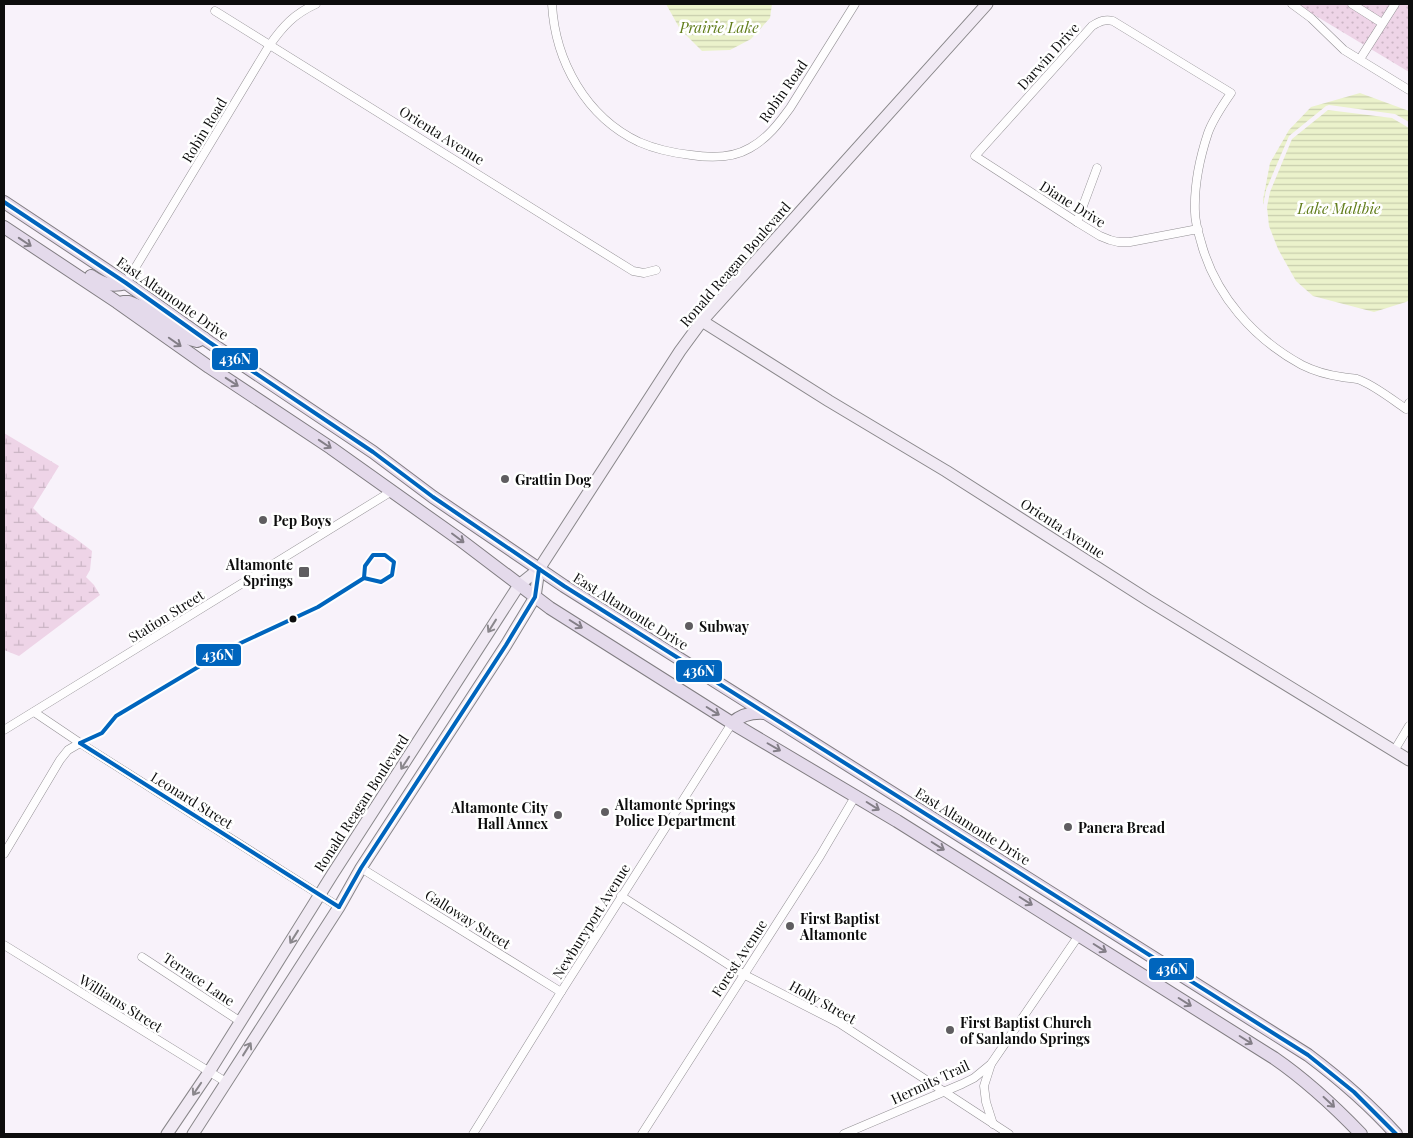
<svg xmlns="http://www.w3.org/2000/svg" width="1413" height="1138" viewBox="0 0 1413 1138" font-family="'Playfair Display',serif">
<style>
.wetland{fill:url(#wetland-marsh)}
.park{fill:url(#park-dots)}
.water{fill:url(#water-rules)}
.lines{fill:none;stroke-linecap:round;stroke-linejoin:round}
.street-casing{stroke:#939094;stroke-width:9}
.secondary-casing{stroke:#89878a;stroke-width:13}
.primary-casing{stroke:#807d81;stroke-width:14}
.street{stroke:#fefdfe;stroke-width:8}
.secondary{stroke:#f1eaf4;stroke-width:11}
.primary{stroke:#e4daeb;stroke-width:12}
.bus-1-casing{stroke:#fff;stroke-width:8}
.bus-1{stroke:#0065bd;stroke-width:4}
.oneway{stroke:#837e87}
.oneway2{stroke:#8a878c}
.poi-dot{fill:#5f5d60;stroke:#fff;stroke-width:2}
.bus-dot{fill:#0d0d0d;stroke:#fff;stroke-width:2}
.labels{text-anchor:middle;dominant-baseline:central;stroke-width:5;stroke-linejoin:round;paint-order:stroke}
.street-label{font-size:14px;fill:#0d0d0d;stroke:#fff}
.poi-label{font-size:14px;font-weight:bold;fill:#0d0d0d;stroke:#fff;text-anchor:start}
.water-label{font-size:15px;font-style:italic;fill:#617d1b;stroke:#fff}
.line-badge{stroke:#fff;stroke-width:2}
.badge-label{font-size:14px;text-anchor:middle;font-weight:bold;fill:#fff}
</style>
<defs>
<pattern id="wetland-marsh" width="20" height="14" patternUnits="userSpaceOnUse" patternTransform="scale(1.25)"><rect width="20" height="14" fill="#eed4e7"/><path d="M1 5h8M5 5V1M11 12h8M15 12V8" fill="none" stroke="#cbb5c5"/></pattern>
<pattern id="park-dots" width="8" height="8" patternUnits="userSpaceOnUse" patternTransform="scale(1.25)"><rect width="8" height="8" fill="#eed4e7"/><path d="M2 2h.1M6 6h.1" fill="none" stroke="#cbb5c5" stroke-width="1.8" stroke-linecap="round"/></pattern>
<pattern id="water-rules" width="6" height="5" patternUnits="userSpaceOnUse" patternTransform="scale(1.25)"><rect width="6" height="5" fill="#ebf2cb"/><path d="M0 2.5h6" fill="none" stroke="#c8cead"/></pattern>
</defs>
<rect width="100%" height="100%" fill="#f8f2fa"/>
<path class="wetland" d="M4,433L59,466L33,508L42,517L75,538L92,551L90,570L86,577L94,585L100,595L19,656L4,650Z"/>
<path class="park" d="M1296,4H1409V72Z"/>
<g class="water">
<path d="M666,4H772L770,18L751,39L730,50L702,51L680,29Z"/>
<path d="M1360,93L1409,111V122L1395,114L1329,105L1326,106L1289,136L1266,190L1263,205V200L1270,163L1289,130L1311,107Z"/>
<path d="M1328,110L1392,118L1409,128V300L1406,302L1374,312L1313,296L1296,281L1278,249L1269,226L1267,207L1270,192L1292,139Z"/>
</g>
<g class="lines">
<g class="street-casing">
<g id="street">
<path d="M552,4C555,61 586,117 639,142C655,149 673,153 691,155C710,158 733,158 750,148C768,138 779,123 790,108L855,4"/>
<path d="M1292,4L1311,18L1344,50L1409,90"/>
<path d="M1352,4L1382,23"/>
<path d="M215,11L633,271L644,273L656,270"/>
<path d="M1360,59L1395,4"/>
<path d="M1077,222L1097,168"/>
<path d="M1198,229L1130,242H1118L1110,240L1100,236L1077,222L975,156L1092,26C1100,21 1105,19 1113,21L1231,93C1222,106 1213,119 1208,133C1200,157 1194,186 1195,212C1195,222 1198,232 1201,242C1215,295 1254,339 1302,365C1314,371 1328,375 1342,377C1347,378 1352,378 1357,379C1371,383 1393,400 1406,409L1409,403"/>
<path d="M126,283L269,46C283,26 294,14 316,4"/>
<path d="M34,712L80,743L339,907"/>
<path d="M4,730L392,491"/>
<path d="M1394,751L1409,726"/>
<path d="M4,854L60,760L68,750L80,743"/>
<path d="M361,868L561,992"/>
<path d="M621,896L743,974L839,1023L1009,1134"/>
<path d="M4,945L226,1082"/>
<path d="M142,957L241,1022"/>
<path d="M991,1064L984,1086L986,1102L993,1124"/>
<path d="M473,1134L561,992L732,723"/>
<path d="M642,1134L820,856L856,795"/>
<path d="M844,1134L962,1084L974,1078L991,1064L1079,935"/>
</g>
</g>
<g class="secondary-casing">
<g id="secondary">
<path d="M702,321L829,401L946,471L1148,600L1409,760"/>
<path d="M167,1134L209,1072L332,875L519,585L539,569L680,351L702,321L987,4"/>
<path d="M193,1134L339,907L361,868L506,645L535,597L539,569"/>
</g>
</g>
<g class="primary-casing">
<g id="primary">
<path d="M4,202L126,283L209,342L373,452L433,497L564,586L1308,1055C1340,1079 1369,1104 1396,1134"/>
<path d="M4,227L117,302L209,367L331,448L459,539L550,608L732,723L897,821L1274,1058C1306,1080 1334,1106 1361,1134"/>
<path d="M91,276C103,284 112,287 126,283"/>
<path d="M123,302H129L141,307L186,338L197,341L204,338"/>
<path d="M732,723C742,714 753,712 765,713"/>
</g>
</g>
<use href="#street" class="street"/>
<use href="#secondary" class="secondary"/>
<use href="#primary" class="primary"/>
<g class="bus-1-casing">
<g id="bus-1">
<path d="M4,202L126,283L209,342L373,452L433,497L564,586L1308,1055L1354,1092L1396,1134"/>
<path d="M373,555H385L394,562L392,575L381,582L364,578L365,566Z"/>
<path d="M80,743L102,733L116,716L230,648L318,607L364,578"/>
<path d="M80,743L339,907"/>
<path d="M339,907L361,868L506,645L535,597L539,569"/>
</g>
</g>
<use href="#bus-1" class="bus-1"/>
</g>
<defs><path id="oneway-shaft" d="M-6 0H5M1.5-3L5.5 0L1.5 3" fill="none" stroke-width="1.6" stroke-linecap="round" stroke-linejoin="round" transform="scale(1.25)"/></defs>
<g class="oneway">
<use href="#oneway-shaft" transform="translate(25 242) rotate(34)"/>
<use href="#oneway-shaft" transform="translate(175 342) rotate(35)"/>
<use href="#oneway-shaft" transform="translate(232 382) rotate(33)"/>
<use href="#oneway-shaft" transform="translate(325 444) rotate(34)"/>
<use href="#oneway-shaft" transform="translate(458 538) rotate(37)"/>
<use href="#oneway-shaft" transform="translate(576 624) rotate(32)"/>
<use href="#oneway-shaft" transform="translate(713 711) rotate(32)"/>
<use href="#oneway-shaft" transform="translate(774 747) rotate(30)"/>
<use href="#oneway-shaft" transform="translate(873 806) rotate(32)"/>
<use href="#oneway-shaft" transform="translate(938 846) rotate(32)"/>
<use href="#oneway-shaft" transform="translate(1026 901) rotate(32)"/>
<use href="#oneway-shaft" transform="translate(1100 948) rotate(32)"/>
<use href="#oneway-shaft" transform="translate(1185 1002) rotate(32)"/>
<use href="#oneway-shaft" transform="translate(1246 1040) rotate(32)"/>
<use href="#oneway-shaft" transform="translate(1329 1102) rotate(43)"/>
</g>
<g class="oneway2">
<use href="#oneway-shaft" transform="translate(492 626) rotate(122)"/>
<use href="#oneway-shaft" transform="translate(405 763) rotate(123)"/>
<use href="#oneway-shaft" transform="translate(294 937) rotate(122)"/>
<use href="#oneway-shaft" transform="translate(247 1049) rotate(-58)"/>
<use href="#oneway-shaft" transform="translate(197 1089) rotate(124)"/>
</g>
<g class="poi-dot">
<circle cx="505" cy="479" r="5"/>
<circle cx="263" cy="520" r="5"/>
<rect x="298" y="566" width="12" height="12" rx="2.5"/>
<circle cx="689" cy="626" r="5"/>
<circle cx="605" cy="812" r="5"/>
<circle cx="558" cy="815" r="5"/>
<circle cx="1068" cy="827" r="5"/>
<circle cx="790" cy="926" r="5"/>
<circle cx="950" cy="1030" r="5"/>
</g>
<circle class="bus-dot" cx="293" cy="619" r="4.5"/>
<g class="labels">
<g class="street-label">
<text transform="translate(1048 56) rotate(-48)">Darwin Drive</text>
<text transform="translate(783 91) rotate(-55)">Robin Road</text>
<text transform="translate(204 130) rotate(-59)">Robin Road</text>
<text transform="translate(442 135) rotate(32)">Orienta Avenue</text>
<text transform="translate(1073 204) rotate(32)">Diane Drive</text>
<text transform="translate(735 264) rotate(-49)">Ronald Reagan Boulevard</text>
<text transform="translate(173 298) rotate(35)">East Altamonte Drive</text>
<text transform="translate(1063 528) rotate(33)">Orienta Avenue</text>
<text transform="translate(631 611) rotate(32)">East Altamonte Drive</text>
<text transform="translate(166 616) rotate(-32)">Station Street</text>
<text transform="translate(192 800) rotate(32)">Leonard Street</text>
<text transform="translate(361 803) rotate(-57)">Ronald Reagan Boulevard</text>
<text transform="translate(973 826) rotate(32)">East Altamonte Drive</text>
<text transform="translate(468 919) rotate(32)">Galloway Street</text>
<text transform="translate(591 921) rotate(-58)">Newburyport Avenue</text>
<text transform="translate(739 958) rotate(-57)">Forest Avenue</text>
<text transform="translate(199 979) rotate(34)">Terrace Lane</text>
<text transform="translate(823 1002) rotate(29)">Holly Street</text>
<text transform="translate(121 1003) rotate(32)">Williams Street</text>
<text transform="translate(930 1082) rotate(-25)">Hermits Trail</text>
</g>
<g class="poi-label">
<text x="515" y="479">Grattin Dog</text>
<text x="273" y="520">Pep Boys</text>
<text x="293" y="564" text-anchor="end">Altamonte<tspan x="293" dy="16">Springs</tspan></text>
<text x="699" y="626">Subway</text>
<text x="615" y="804">Altamonte Springs<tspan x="615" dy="16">Police Department</tspan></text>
<text x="548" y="807" text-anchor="end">Altamonte City<tspan x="548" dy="16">Hall Annex</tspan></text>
<text x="1078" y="827">Panera Bread</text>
<text x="800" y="918">First Baptist<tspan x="800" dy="16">Altamonte</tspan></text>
<text x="960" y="1022">First Baptist Church<tspan x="960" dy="16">of Sanlando Springs</tspan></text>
</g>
<g class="water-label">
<text x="719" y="27">Prairie Lake</text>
<text x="1339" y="208">Lake Maltbie</text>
</g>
</g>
<g class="line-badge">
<rect x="211" y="347" width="48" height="24" rx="5" fill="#0065bd"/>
<rect x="195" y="643" width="47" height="24" rx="5" fill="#0065bd"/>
<rect x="675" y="659" width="48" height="24" rx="5" fill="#0065bd"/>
<rect x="1148" y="957" width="47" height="24" rx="5" fill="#0065bd"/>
</g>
<g class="badge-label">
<text x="235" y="364">436N</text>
<text x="218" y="660">436N</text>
<text x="699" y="676">436N</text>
<text x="1172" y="974">436N</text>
</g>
<rect width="1413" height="1138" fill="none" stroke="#0d0d0d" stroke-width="10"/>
</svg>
